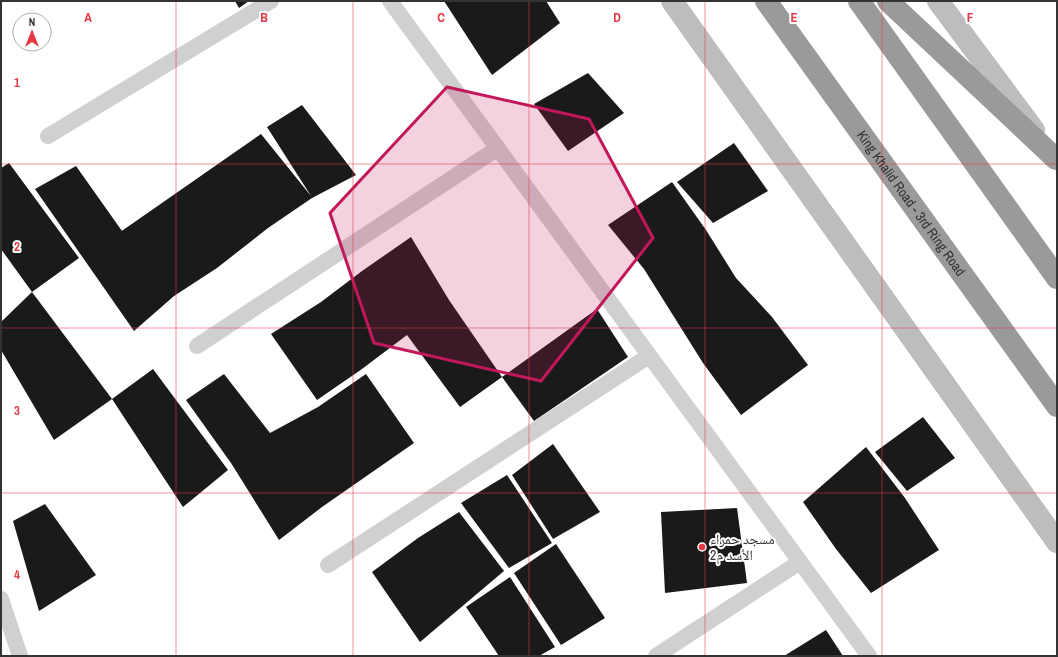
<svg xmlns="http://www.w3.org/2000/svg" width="1058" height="657" viewBox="0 0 1058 657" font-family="'Archivo Narrow','Noto Naskh Arabic',sans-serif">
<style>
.building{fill:#1a1a1a}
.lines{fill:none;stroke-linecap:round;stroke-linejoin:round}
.street{stroke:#d0d0d0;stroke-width:16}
.secondary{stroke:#bdbdbd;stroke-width:22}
.highway{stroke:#9a9a9a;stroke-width:22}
.marked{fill:#c2185b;fill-opacity:0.2;stroke:#c2185b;stroke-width:3;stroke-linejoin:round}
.grid{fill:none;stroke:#e63946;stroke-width:1;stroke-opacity:0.55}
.poi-dot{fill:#e63946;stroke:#fff;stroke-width:1.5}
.labels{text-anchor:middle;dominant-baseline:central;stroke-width:4;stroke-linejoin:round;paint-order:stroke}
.street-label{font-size:14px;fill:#333;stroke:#fff}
.poi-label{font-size:14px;fill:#333;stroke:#fff;text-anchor:start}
.grid-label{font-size:13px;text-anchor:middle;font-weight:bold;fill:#e63946;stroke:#fff;stroke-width:4;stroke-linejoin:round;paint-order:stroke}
</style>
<rect width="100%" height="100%" fill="#fff"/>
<g class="building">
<path d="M235,1H249L239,8Z"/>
<path d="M444,1H546L560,23L492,75Z"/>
<path d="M588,73L624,113L568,151L534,104Z"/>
<path d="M302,105L356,175L312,198L268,228L217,268L174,296L134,331L35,189L76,166L122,231L103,244L261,134L311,196L267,127Z"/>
<path d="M734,143L768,191L713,223L677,182Z"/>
<path d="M9,163L79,258L32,292L112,399L54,440L1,350V322L32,292L1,249V168Z"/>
<path d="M672,182L706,230L736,278L772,317L808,365L741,415L703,363L644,269L608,225Z"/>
<path d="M411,237L449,300L502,377L460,407L407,335L362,369L317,400L271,334L321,302L362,271Z"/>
<path d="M597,309L628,357L534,421L502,377Z"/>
<path d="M153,369L228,470L183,507L112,399Z"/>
<path d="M224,374L270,433L318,407L366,374L414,443L322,507L279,540L231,463L186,400Z"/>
<path d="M923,417L955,458L907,491L875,452Z"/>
<path d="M553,444L600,512L553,539L512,475Z"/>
<path d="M866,447L905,498L939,550L871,593L836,549L803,502Z"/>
<path d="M507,475L552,543L509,568L461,503Z"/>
<path d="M45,504L96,575L39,611L13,521Z"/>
<path d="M737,508L747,583L665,593L661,512Z"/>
<path d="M459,512L504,571L420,642L372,572L418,538Z"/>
<path d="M556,544L605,618L561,645L514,573Z"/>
<path d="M510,577L555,647L539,656H499L466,607Z"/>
<path d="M826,630L843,656H784Z"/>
</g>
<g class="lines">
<g class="street">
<path d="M390,1L869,656"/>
<path d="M48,136L271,1"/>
<path d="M197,346L498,148"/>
<path d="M328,565L649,356"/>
<path d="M1,599L20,656"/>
<path d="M656,656L800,562"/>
</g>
<g class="secondary">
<path d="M672,1L1057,542"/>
<path d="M938,1L1034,130"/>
</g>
<g class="highway">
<path id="s1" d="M766,1L1057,406"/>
<path d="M859,1L1057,278"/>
<path d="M888,1L1056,159"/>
</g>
</g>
<path class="marked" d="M447,87L589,119L653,238L541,381L374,343L330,213Z"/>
<path class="grid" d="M176,1V656M353,1V656M529,1V656M705,1V656M882,1V656M1,164H1057M1,328H1057M1,493H1057"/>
<circle class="poi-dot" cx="702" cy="547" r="4"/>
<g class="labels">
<g class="street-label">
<text stroke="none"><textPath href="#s1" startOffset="249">King Khalid Road - 3rd Ring Road</textPath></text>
</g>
<g class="poi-label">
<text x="710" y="539">مسجد حمراء<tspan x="710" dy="16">الأسد م2</tspan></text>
</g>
</g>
<g class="grid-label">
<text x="88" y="22">A</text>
<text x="264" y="22">B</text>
<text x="441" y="22">C</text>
<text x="617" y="22">D</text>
<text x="794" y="22">E</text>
<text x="970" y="22">F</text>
<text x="17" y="87">1</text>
<text x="17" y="251">2</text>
<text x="17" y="415">3</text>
<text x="17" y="579">4</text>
</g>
<rect width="1058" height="657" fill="none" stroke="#333333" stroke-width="4"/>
<g transform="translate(32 32)"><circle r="19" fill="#ffffff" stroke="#adadad"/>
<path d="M0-3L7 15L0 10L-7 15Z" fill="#e63946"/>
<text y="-6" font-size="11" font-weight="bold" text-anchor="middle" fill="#333333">N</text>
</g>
</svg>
